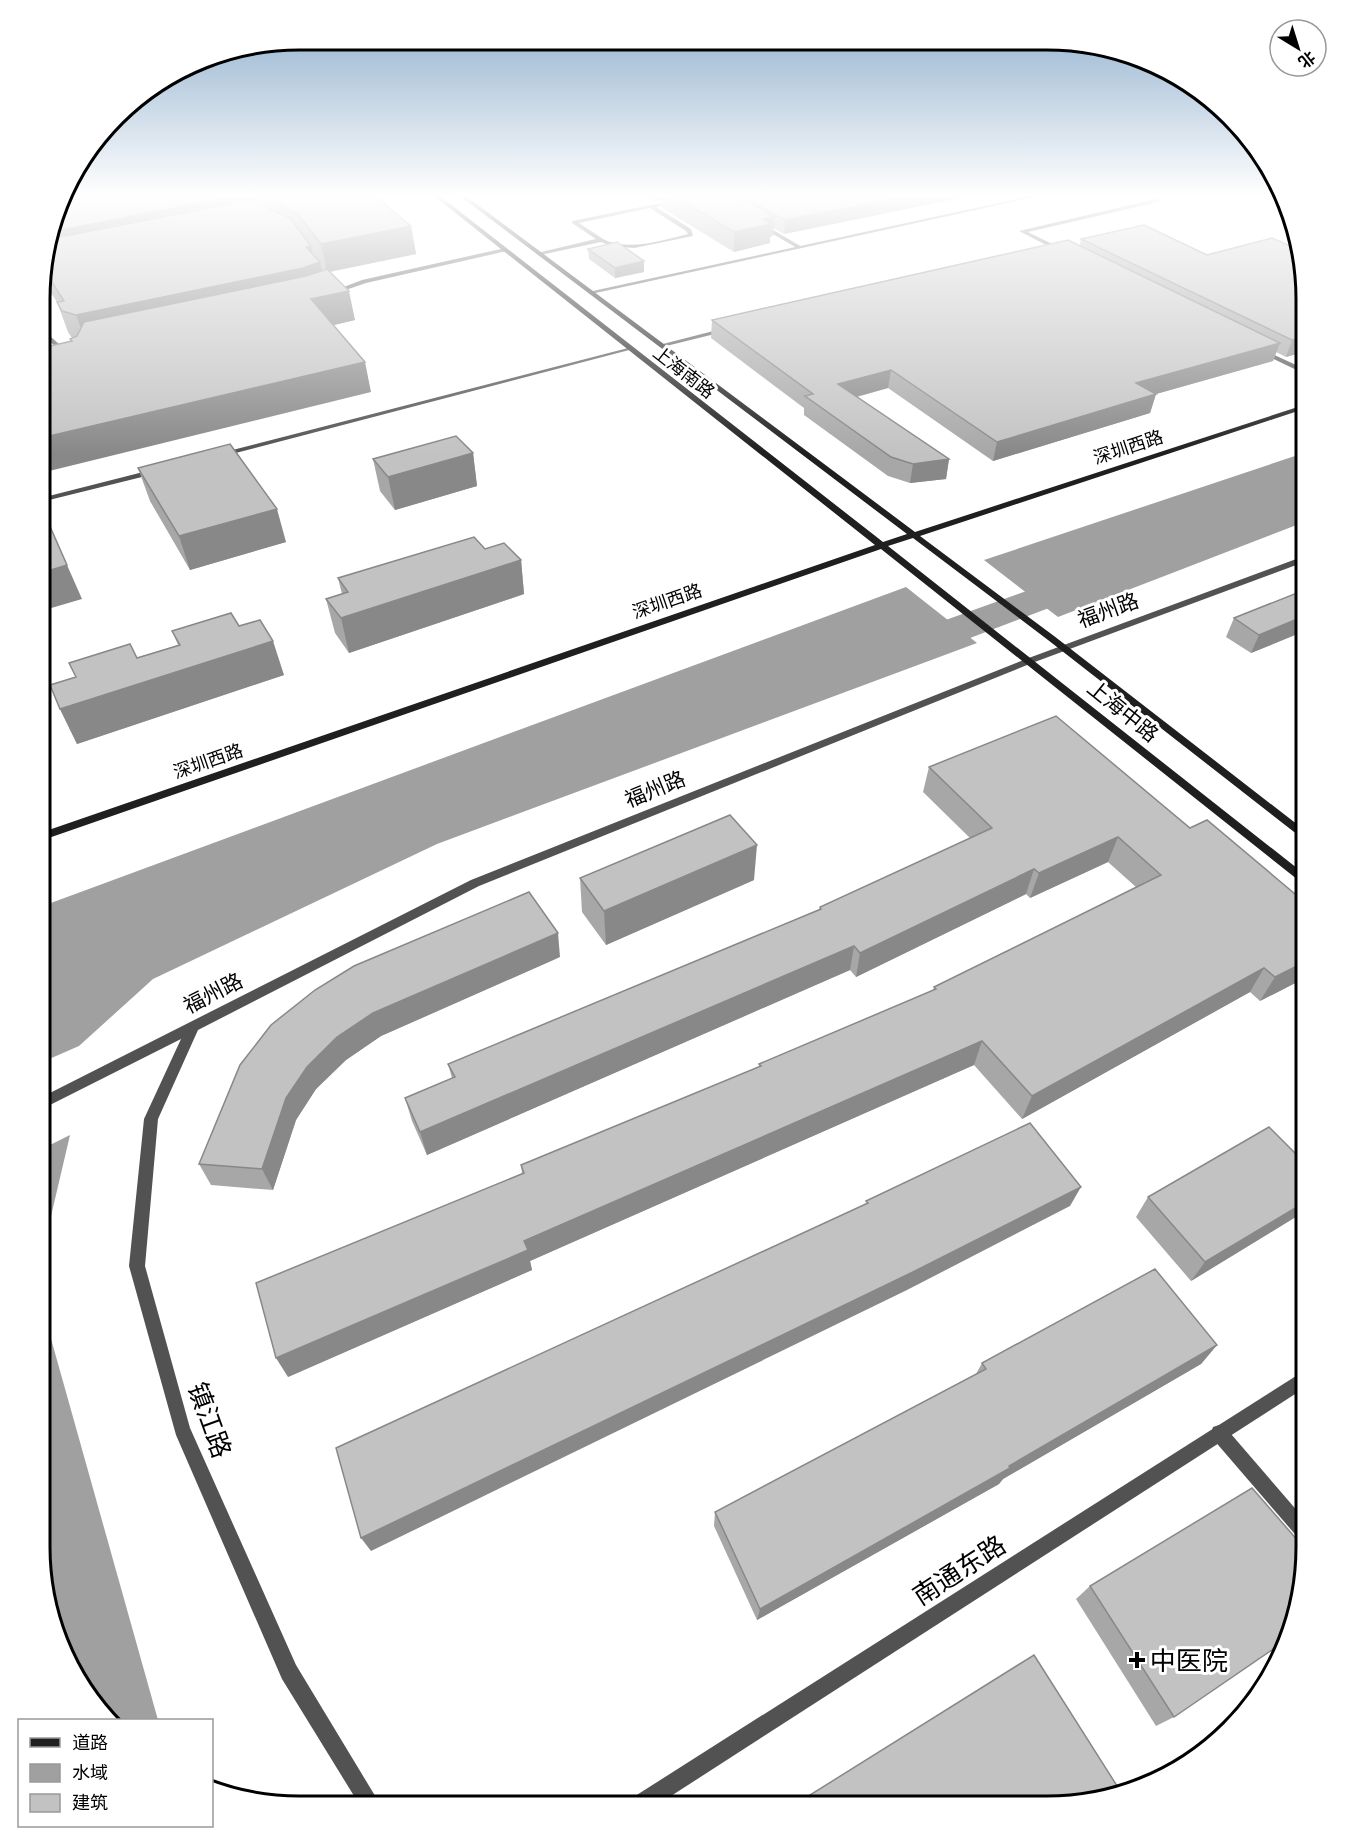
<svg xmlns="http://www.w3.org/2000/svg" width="1346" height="1845" viewBox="0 0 1346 1845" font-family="Inter,'Noto Sans SC',sans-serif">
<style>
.water{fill:#a0a0a0}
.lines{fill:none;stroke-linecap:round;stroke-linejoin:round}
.river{fill:#a0a0a0;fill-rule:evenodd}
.lane{fill:#525252;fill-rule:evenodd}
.street{fill:#525252;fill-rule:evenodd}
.secondary{fill:#1f1f1f;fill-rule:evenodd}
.wall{fill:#a7a7a7}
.shaded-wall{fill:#888}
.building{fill:#c2c2c2;stroke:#888;stroke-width:1.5}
.poi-dot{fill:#000;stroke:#fff;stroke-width:2}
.labels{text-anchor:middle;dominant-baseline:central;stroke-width:6;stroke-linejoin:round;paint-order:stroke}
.far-street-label{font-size:18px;fill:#000;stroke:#fff}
.street-label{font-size:21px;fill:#000;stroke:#fff}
.near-street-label{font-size:26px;fill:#000;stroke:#fff}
.near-poi-label{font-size:26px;fill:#000;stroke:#fff;text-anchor:start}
.rim{fill:none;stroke:#000;stroke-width:3}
</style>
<rect width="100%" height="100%" fill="#fff"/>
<g class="water">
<path d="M1307,452V521L1058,617L984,560Z"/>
<path d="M906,587L977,643L437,844L153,979L79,1046L40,1063V907Z"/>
<path d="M70,1135L40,1263V1150Z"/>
<path d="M39,1296L158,1720H107L66,1661L39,1546Z"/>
</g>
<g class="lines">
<path class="river" d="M1099,565L1112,568L1117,576L1112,584L907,662L893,665L879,662L873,653L879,644Z"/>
<g class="lane">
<path d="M695,196H704L656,207L691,229L693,236L634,248L612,246L601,242L540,255L537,253L596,239L572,223V221ZM650,208L686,231L688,234C662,240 629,252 603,239C595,234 587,228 579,223Z"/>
<path d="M759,224H763L802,247L797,248L759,226Z"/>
<path d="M1219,1425L1225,1427L1306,1521V1543L1300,1540L1213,1439L1211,1433L1213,1427Z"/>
</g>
<g class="street">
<path d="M1031,196H1040L591,294L588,292Z"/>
<path d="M1160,198L1162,201L1028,232L1066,251L1064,254L1019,231Z"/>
<path d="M505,248L507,251L366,283L331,295L328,293L362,280Z"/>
<path d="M41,328L60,345V347H56L41,334Z"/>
<path d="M725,328L727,329V331L662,347L659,345Z"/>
<path d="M628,348L633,349L224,456L217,454Z"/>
<path d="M1257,349H1261L1307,370V375L1257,351Z"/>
<path d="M155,469L159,471L158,473L41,502V498Z"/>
<path d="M1307,555V561L1032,663L479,886L198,1030L158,1119L145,1266L190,1428L296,1665L380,1804H359L282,1679L176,1435L129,1266L144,1119L181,1039L40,1110V1098L471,880L1026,659Z"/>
<path d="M1307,1369L1306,1387L657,1805H629L632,1798Z"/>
</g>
<path class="secondary" d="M434,196H440L883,542L907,534L460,196H466L915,532L1307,404V408L920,536L1054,636L1307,832V842L1048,640L913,538L888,546L1307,876V887L881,549L40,841V833L875,545Z"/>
</g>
<g class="wall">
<path d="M65,196H375L411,226L416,254L330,272L355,320L333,325L371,392L71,342L70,339L72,338L68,332L57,302L47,287L41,288V265Z"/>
<path d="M643,196H970L784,234L773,228V236L770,237V243L734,252L662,208V200L653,202Z"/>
<path d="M1144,225L1307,351L1286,357L1276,352L1273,361L1156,394L1150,413L993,461L888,388L857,397L949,459L946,479L910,483L888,476L804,415V408L711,338L712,320L1080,246L1081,239Z"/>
<path d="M588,249L644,272L615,278L589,259Z"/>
<path d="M473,453L477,486L395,510L380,491L373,459Z"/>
<path d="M138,468L286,542L190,570L150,501Z"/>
<path d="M485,549L521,560L524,594L349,653L335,633L326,599L342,594L338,578Z"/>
<path d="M1307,589V630L1251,653L1226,637L1234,618Z"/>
<path d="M239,626L284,675L77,744L60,709L137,658L178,645L172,631Z"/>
<path d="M929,767L1190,828L1307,904V977L1260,1001L1250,992L1022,1119L974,1065L530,1261L532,1270L288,1377L522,1173L521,1165L759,1067V1064L933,991L934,987L1136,887L1108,862L1030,898L1026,894L856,977L850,970L427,1155L412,1121L405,1098L452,1078L448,1064L819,910L820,907L970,838L923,792Z"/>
<path d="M580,878L754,880L606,945L582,912Z"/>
<path d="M560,957L381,1036L346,1060L316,1089L296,1120L273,1190L211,1185L199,1164L240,1065Z"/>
<path d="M1307,1158V1210L1191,1281L1136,1217L1148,1197L1303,1161Z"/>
<path d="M1217,1345L1201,1364L1003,1479L999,1484L757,1620L714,1526L715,1512L976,1374L982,1363Z"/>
<path d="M1090,1586L1174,1717L1156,1726L1076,1599Z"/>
</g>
<g class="shaded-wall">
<path d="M233,196H252L258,219L41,264L52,232Z"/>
<path d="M653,196H662V200L653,202Z"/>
<path d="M907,196H970L784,234L785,220Z"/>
<path d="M774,217L773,236L770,237V243L734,252V232L763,219Z"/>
<path d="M411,226L416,254L327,272L321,244Z"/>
<path d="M311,246L314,264L320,262L326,290L87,345L76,315Z"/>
<path d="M644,261V272L615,278V268Z"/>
<path d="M41,271L47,287L41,288Z"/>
<path d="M349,291L355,320L318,329L311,299Z"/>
<path d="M1307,336V351L1286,357L1292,340Z"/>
<path d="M1280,343L1273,361L1156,394L1150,413L993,461L997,442L1136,383Z"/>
<path d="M365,362L371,392L41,473V438Z"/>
<path d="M891,370L888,388L836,402L838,384Z"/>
<path d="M473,453L477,486L395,510L388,477Z"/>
<path d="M949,459L946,479L910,483L913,464Z"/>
<path d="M277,509L286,542L190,570L179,536Z"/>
<path d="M521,560L524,594L349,653L341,618Z"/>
<path d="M67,565L82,599L41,611V573Z"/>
<path d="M1307,615V630L1251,653L1259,635Z"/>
<path d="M273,641L284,675L77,744L60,709Z"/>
<path d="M1118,837L1108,862L1030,898L1039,873Z"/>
<path d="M757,845L754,880L606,945L604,911Z"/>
<path d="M1034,869L1026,894L856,977L860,953Z"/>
<path d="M558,933L560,957L381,1036L346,1060L316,1089L296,1120L273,1190L262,1169L286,1098L307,1067L337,1037L373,1013Z"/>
<path d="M854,946L850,970L427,1155L420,1132Z"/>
<path d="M1307,961V977L1260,1001L1275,977Z"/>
<path d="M1264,968L1250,992L1022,1119L1032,1096Z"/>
<path d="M982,1041L974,1065L530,1261L532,1270L288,1377L276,1358L524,1241Z"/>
<path d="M1081,1187L1070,1206L907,1290L371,1551L361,1538Z"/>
<path d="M1307,1201V1210L1191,1281L1205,1262Z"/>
<path d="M1217,1345L1201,1364L1003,1479L999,1484L757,1620L760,1609L1009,1466Z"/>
</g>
<g class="building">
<path d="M65,196H233L52,232Z"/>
<path d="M259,196H375L411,226L321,244L297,213Z"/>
<path d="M674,196H737L774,217L763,219L771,224L734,232Z"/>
<path d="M741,196H907L785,220Z"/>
<path d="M250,200L290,218L311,246L306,247L320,262L303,268L76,315L62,311L57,302L64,301L41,265L50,239Z"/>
<path d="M1144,225L1207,255L1272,238L1295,248L1307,299V336L1292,340L1081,239Z"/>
<path d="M1068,240L1280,343L1136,383L1156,394L997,442L891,370L838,384L949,459L913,464L891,457L805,396L813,394L712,320Z"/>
<path d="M617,242L644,261L615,268L588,249Z"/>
<path d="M327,269L349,291L311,299L365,362L41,438V348L72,341L70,339L77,336L84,322L306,276Z"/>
<path d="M456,436L473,453L388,477L373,459Z"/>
<path d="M230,444L277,509L179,536L138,468Z"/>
<path d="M41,506L67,565L41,573Z"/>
<path d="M474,537L485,549L504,543L521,560L341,618L326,599L348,592L338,578Z"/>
<path d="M1307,589V615L1259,635L1234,618Z"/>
<path d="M231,613L239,626L260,620L273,641L60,709L50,685L76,677L69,663L130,644L137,658L180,645L172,631Z"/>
<path d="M1056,716L1190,828L1207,820L1307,904V961L1275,977L1264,968L1032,1096L982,1041L524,1241L528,1250L276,1358L256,1283L524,1173L521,1165L761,1066L759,1064L936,989L934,987L1161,875L1118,837L1039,873L1034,869L860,953L854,946L420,1132L405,1098L455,1077L448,1064L821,909L820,907L992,828L929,767Z"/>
<path d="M730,815L757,845L604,911L580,878Z"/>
<path d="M529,892L558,933L373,1013L337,1037L307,1067L286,1098L262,1169L199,1164L240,1065L271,1025L315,990L354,966Z"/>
<path d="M1030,1123L1081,1187L913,1272L361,1538L336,1448L868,1203L866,1201Z"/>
<path d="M1269,1127L1303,1161L1307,1158V1201L1205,1262L1148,1197Z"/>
<path d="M1155,1269L1217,1345L1009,1466L1010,1468L760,1609L715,1512L986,1369L982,1363Z"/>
<path d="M1252,1488L1306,1550V1563L1293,1630L1288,1639L1174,1717L1090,1586Z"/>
<path d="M1034,1655L1119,1789L1047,1806L794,1805Z"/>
</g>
<linearGradient id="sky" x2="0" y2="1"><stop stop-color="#8baccb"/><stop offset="0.43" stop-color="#fff"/><stop offset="1" stop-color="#fff" stop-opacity="0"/></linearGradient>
<rect width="1346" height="454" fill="url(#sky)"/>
<path class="poi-dot" d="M1134 1651h6v6h6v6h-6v6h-6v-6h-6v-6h6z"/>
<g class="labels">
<g class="far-street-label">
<text transform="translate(684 372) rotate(38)">上海南路</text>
<text transform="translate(1128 447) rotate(-18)">深圳西路</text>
<text transform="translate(667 601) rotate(-19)">深圳西路</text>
<text transform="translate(208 761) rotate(-19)">深圳西路</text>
</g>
<g class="street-label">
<text transform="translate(1108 610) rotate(-20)">福州路</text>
<text transform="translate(1123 711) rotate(39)">上海中路</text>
<text transform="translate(655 789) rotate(-22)">福州路</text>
<text transform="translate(213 993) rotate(-27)">福州路</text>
</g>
<g class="near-street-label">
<text transform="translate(210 1420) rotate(70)">镇江路</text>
<text transform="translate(959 1570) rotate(-33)">南通东路</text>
</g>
<g class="near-poi-label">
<text x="1150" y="1660">中医院</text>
</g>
</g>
<path d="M0 0H1346V1845H0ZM299 50H1047A249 249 0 0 1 1296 299V1547A249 249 0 0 1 1047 1796H299A249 249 0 0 1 50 1547V299A249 249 0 0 1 299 50Z" fill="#fff" fill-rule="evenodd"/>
<path class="rim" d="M299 50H1047A249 249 0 0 1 1296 299V1547A249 249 0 0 1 1047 1796H299A249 249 0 0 1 50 1547V299A249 249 0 0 1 299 50Z"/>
<rect x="18" y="1719" width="195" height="108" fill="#ffffff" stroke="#999999" stroke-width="1.5"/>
<rect x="30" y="1738" width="30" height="9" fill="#1f1f1f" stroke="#999999" stroke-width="1.5"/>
<text x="72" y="1749" font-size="18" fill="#000000">道路</text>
<rect x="30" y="1764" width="30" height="18" fill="#a0a0a0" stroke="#999999" stroke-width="1.5"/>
<text x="72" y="1779" font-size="18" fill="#000000">水域</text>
<rect x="30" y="1794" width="30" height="18" fill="#c2c2c2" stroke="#999999" stroke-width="1.5"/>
<text x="72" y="1809" font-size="18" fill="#000000">建筑</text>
<g transform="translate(1298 48) rotate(142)"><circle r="28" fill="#ffffff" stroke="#999999" stroke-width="1.5"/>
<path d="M0-4.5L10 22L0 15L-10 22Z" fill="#000000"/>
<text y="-9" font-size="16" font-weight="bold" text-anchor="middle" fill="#000000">北</text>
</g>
</svg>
